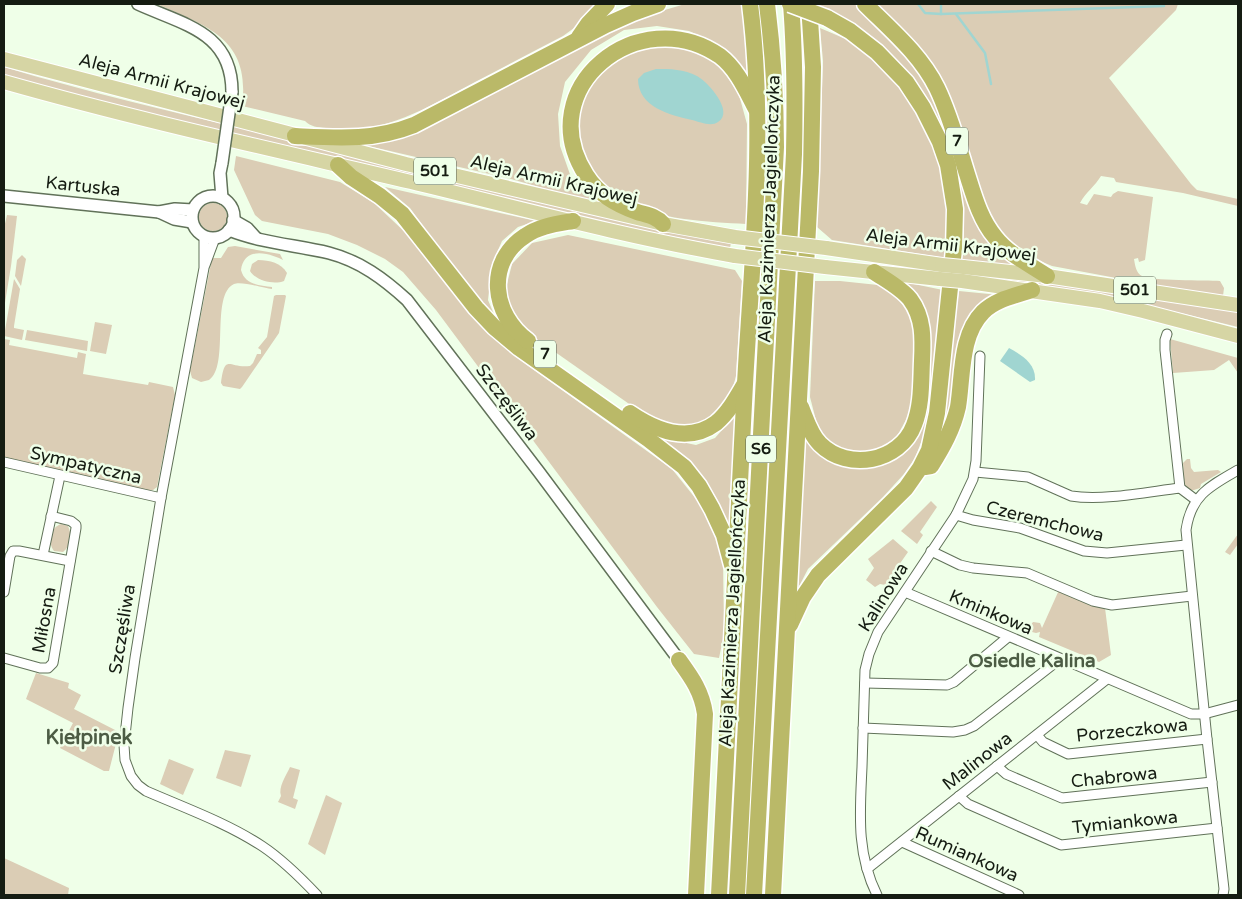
<svg xmlns="http://www.w3.org/2000/svg" width="1242" height="899" viewBox="0 0 1242 899" font-family="'Varela Round',sans-serif">
<style>
.green{fill:#dbcdb5}
.water{fill:#a0d5d1}
.lines{fill:none;stroke-linecap:round;stroke-linejoin:round}
.stream{stroke:#a0d5d1;stroke-width:2.5}
.minor-casing{stroke:#617259;stroke-width:11}
.tertiary-casing{stroke:#617259;stroke-width:14}
.primary-casing{stroke:#fff;stroke-width:16}
.motorway-casing{stroke:#fff;stroke-width:19}
.minor{stroke:#fff;stroke-width:9}
.tertiary{stroke:#fff;stroke-width:11}
.primary{stroke:#d6d5a4;stroke-width:14}
.motorway{stroke:#bab968;stroke-width:16}
.tertiary-bridge-casing{stroke:#617259;stroke-width:14;stroke-linecap:butt}
.primary-bridge-casing{stroke:#fff;stroke-width:16;stroke-linecap:butt}
.motorway-bridge-casing{stroke:#fff;stroke-width:19;stroke-linecap:butt}
.tertiary-bridge{stroke:#fff;stroke-width:11}
.primary-bridge{stroke:#d6d5a4;stroke-width:14}
.motorway-bridge{stroke:#bab968;stroke-width:16}
.labels{text-anchor:middle;dominant-baseline:central;stroke-width:5;stroke-linejoin:round;paint-order:stroke}
.shield{fill:#efffe8;stroke:#566052;stroke-width:1}
.shield-label{font-size:16px;font-weight:bold;fill:#151c12}
.street-label{font-size:18px;fill:#151c12;stroke:#efffe8}
.neighbourhood-label{font-size:19px;font-weight:bold;fill:#4c5c44;stroke:#efffe8}
.quarter-label{font-size:20px;font-weight:bold;fill:#4c5c44;stroke:#efffe8}
</style>
<rect width="100%" height="100%" fill="#efffe8"/>
<g class="green">
<path d="M157,4H601L581,23L563,36C534,51 504,67 475,82C430,106 379,138 326,128C317,127 311,127 305,121L242,106C251,39 208,27 157,4Z"/>
<path d="M685,4H741L746,34L748,82L721,50L707,39L689,31L657,26L624,30L591,50L565,82L558,114L560,146L572,180L606,206L511,179L364,145L392,140L444,118L631,20Z"/>
<path d="M817,4H857L907,52L943,113L969,196L1022,267L962,260L964,227L962,200L931,109L817,6Z"/>
<path d="M874,4H1178L1176,10L1109,78L1191,184L1197,190L1238,199V206L1183,193L1116,182L1114,178L1101,176C1095,186 1086,192 1080,203L1087,205L1094,194L1111,197L1113,194L1118,191L1153,197L1145,260L1139,262L1138,258L1134,259C1135,265 1136,273 1142,276C1150,281 1206,280 1220,281L1224,288L1223,296L1218,297L1052,266L1019,252L991,223L957,120Z"/>
<path d="M820,28C831,33 842,37 852,42C906,75 947,149 948,212C949,227 947,243 946,258L832,240L817,227L823,61Z"/>
<path d="M651,44L697,50L722,68L739,95L747,124L746,224C709,222 655,220 623,200C588,180 571,143 581,103C582,97 587,91 590,86C593,81 596,74 600,70C615,56 633,51 651,44Z"/>
<path d="M4,67C110,99 218,122 326,149C460,183 594,219 731,243L730,248L646,231L292,150L4,77Z"/>
<path d="M236,156L340,182L374,203L407,234L469,313L491,336L527,365L672,469L700,504L723,554L724,634L719,658L694,654L657,607L436,310L403,272L385,259L357,245L328,234L262,221L255,215L234,170Z"/>
<path d="M385,187L536,221L518,227L502,241L492,264L488,300L498,324L461,278L410,208Z"/>
<circle cx="213" cy="217" r="14"/>
<path d="M7,215L17,216L11,266L4,309V228Z"/>
<path d="M568,235L735,270L742,281L736,376L730,398L715,414L700,424L677,426L652,420L528,333L511,311L506,288L512,264L532,243Z"/>
<path d="M235,246L280,254L283,260C267,252 244,247 241,270C245,285 259,285 272,287V289C264,288 241,281 234,284C210,295 230,366 209,380L201,382L192,378L190,371L212,258H221L228,247Z"/>
<path d="M22,255L26,259L21,286L15,276L17,260Z"/>
<path d="M258,260C270,260 281,263 287,273L284,281C274,285 256,281 250,271L252,264Z"/>
<path d="M965,272L1238,310V327L1123,299L1075,291L964,277Z"/>
<path d="M14,279L20,289L14,326V328L24,330L22,340L4,336Z"/>
<path d="M815,281H840L878,285L893,294L908,311L916,334L912,399L907,418L896,438L880,448L862,454L840,449L819,432L810,397Z"/>
<path d="M899,281L943,290L932,396L925,432L915,458L904,474L883,497L808,569L793,598L802,426C809,433 837,463 844,466C864,474 885,462 902,452L928,341Z"/>
<path d="M959,291L999,295L983,304L953,405L935,451L942,413Z"/>
<path d="M276,295H285L286,296L279,333L242,387L240,389L223,386L221,383C225,352 229,369 250,366L253,363L257,354H261V350L258,348L267,337L274,296Z"/>
<path d="M95,322L112,325L106,354L90,351Z"/>
<path d="M27,330L88,341L87,351L25,340Z"/>
<path d="M4,339L10,340L9,345L77,358L78,352L86,354L83,374L148,385L149,382L173,387L175,395L157,487L153,490H145L144,492L4,458Z"/>
<path d="M1170,339L1238,358V373L1229,360L1214,370L1173,373Z"/>
<path d="M739,411L732,540L717,499L696,468L652,436L696,445L715,438Z"/>
<path d="M1187,459H1190L1191,468L1194,472L1218,470L1221,472L1201,484L1200,488L1191,491L1184,487C1182,479 1184,471 1183,463Z"/>
<path d="M931,501L937,507L920,532L923,535L917,544L901,531Z"/>
<path d="M61,524L68,526C72,534 71,546 63,552L54,551C47,542 51,527 61,524Z"/>
<path d="M1238,534V544L1230,555L1225,552Z"/>
<path d="M893,539L908,552L901,562L902,570L891,586L880,584L875,587L866,580L874,568L868,559Z"/>
<path d="M1059,590L1105,608L1111,655L1099,662L1039,637L1040,632L1036,633L1032,632L1030,626L1033,622L1040,623L1042,628Z"/>
<path d="M36,673L69,683L68,688L81,695L74,709L119,732L109,771H104L60,748L73,723L26,699Z"/>
<path d="M225,750L251,755L241,787L216,778Z"/>
<path d="M169,759L194,769L183,795L160,784Z"/>
<path d="M290,767L300,770L293,798L298,800L295,809L278,802L281,796C278,787 286,776 290,767Z"/>
<path d="M326,795L342,803L325,855L308,844Z"/>
<path d="M4,858L69,888L68,895H4Z"/>
</g>
<g class="water">
<path d="M656,69C670,69 684,69 697,76C708,82 735,112 718,122C711,127 700,122 692,120C670,115 638,107 638,79L644,73Z"/>
<path d="M1009,348C1022,355 1036,364 1035,380L1030,382L1000,361Z"/>
</g>
<g class="lines">
<g class="stream">
<path d="M918,4L925,13L941,14L1164,6"/>
<path d="M941,14V4"/>
<path d="M956,14L985,53L991,84"/>
</g>
<g class="minor-casing">
<g id="minor">
<path d="M204,236V268L161,498L135,658L128,708L124,745L125,760L131,776L138,785L146,791C185,808 227,823 262,846C283,860 300,877 317,895"/>
<path d="M205,265L215,238"/>
<path d="M1167,334L1165,340V350L1180,488"/>
<path d="M4,462L161,498"/>
<path d="M975,472L1028,477L1071,496C1103,501 1147,492 1180,488L1196,500"/>
<path d="M956,515L973,520L1020,528L1084,551L1107,553L1186,545"/>
<path d="M931,551L960,565L973,568L1027,573L1093,601L1112,605L1192,596"/>
<path d="M43,555L60,476"/>
<path d="M4,592L10,556L13,551H19L70,561"/>
<path d="M905,592L1191,714H1204L1238,705"/>
<path d="M4,658L40,668H48L53,663L76,528V525L71,521L51,516"/>
<path d="M865,683L947,685L954,682L1008,637"/>
<path d="M863,728L953,732L965,730L974,726L1060,659"/>
<path d="M1037,735L1043,742L1068,754L1207,739"/>
<path d="M997,766L1006,774L1062,798L1212,782"/>
<path d="M959,796L968,804L1061,845L1217,828"/>
<path d="M902,842L1019,895"/>
<path d="M867,869L1107,679"/>
<path d="M877,895C856,853 860,812 862,767C863,734 864,702 865,670L869,654L878,632L956,515L973,479L976,461L980,356"/>
<path d="M1223,895L1224,889L1207,739L1186,530C1191,495 1210,486 1238,470"/>
</g>
</g>
<g class="tertiary-casing">
<g id="tertiary">
<path d="M138,4C184,25 232,32 232,92"/>
<path d="M222,163L220,173L222,198"/>
<path d="M4,196L159,212L175,209L193,210"/>
<circle cx="213" cy="217" r="21"/>
<path d="M159,212L174,219L192,222"/>
<path d="M233,220L247,228L256,238"/>
<path d="M229,230C261,243 296,245 329,253C360,261 384,279 407,300L539,472L679,660"/>
</g>
</g>
<g class="primary-casing">
<g id="primary">
<path d="M4,59L406,164L663,224L735,237"/>
<path d="M4,82C138,120 275,150 411,182C519,208 626,237 735,256"/>
<path d="M826,248L942,265"/>
<path d="M825,267L940,279"/>
<path d="M963,267L1047,276L1238,305"/>
<path d="M962,281L1100,301L1143,311L1238,336"/>
</g>
</g>
<g class="motorway-casing">
<g id="motorway">
<path d="M865,4C891,30 920,54 937,88C950,115 958,145 967,174C974,196 980,219 995,237C1008,254 1029,264 1047,276"/>
<path d="M579,37L588,24L607,4"/>
<path d="M295,136C337,138 374,141 414,125L606,25L633,13L658,4"/>
<path d="M338,165L351,177L380,196L402,214L476,308L494,327L519,348L648,439L684,467L699,486L712,509L724,535L732,565"/>
<path d="M663,224C656,216 647,215 637,212C615,204 598,194 586,175C530,88 639,0 720,56C737,69 746,90 756,109"/>
<path d="M528,341C492,315 485,262 525,236C539,226 556,224 573,221"/>
<path d="M801,407C806,419 810,434 820,444C848,472 900,462 914,425C922,405 921,382 922,361C923,339 924,318 910,299C901,288 886,280 874,272"/>
<path d="M630,413C655,430 688,444 716,423C728,413 736,399 744,385"/>
<path d="M925,467L931,466C943,447 953,429 958,407C963,376 960,335 983,312C996,299 1015,296 1032,290"/>
<path d="M790,625L803,597L818,575L906,488L920,468L929,450L937,413L954,249L955,209L948,165L940,142L923,108L906,82L877,52L850,31L827,18"/>
<path d="M679,660C692,678 702,692 705,714L696,895"/>
<path d="M719,895C728,725 736,555 745,384C752,257 766,131 750,4"/>
<path d="M737,895L776,147C776,99 773,52 767,4"/>
<path d="M754,895L794,154C795,104 795,54 791,4"/>
<path d="M773,895L811,171L813,67L809,4"/>
</g>
</g>
<use href="#minor" class="minor"/>
<use href="#tertiary" class="tertiary"/>
<use href="#primary" class="primary"/>
<use href="#motorway" class="motorway"/>
<g class="tertiary-bridge-casing">
<path id="tertiary-bridge" d="M222,163L232,92"/>
</g>
<g class="primary-bridge-casing">
<g id="primary-bridge">
<path d="M735,237L826,248"/>
<path d="M735,256L825,267"/>
<path d="M942,265L963,267"/>
<path d="M940,279L962,281"/>
</g>
</g>
<g class="motorway-bridge-casing">
<path id="motorway-bridge" d="M790,4L827,18"/>
</g>
<use href="#tertiary-bridge" class="tertiary-bridge"/>
<use href="#primary-bridge" class="primary-bridge"/>
<use href="#motorway-bridge" class="motorway-bridge"/>
</g>
<g class="labels">
<g class="shield">
<rect x="946" y="127.5" width="22" height="27" rx="4"/>
<rect x="414" y="157.5" width="42" height="27" rx="4"/>
<rect x="1114" y="276.5" width="42" height="27" rx="4"/>
<rect x="534" y="340.5" width="22" height="27" rx="4"/>
<rect x="746" y="435.5" width="30" height="27" rx="4"/>
</g>
<g class="shield-label">
<text x="957" y="141">7</text>
<text x="435" y="171">501</text>
<text x="1135" y="290">501</text>
<text x="545" y="354">7</text>
<text x="761" y="449">S6</text>
</g>
<g class="street-label">
<text transform="translate(162 81) rotate(15)">Aleja Armii Krajowej</text>
<text transform="translate(554 180) rotate(13)">Aleja Armii Krajowej</text>
<text transform="translate(83 186) rotate(6)">Kartuska</text>
<text transform="translate(769 209) rotate(-88)">Aleja Kazimierza Jagiellończyka</text>
<text transform="translate(951 245) rotate(7)">Aleja Armii Krajowej</text>
<text transform="translate(507 402) rotate(53)">Szczęśliwa</text>
<text transform="translate(86 465) rotate(13)">Sympatyczna</text>
<text transform="translate(1045 521) rotate(14)">Czeremchowa</text>
<text transform="translate(883 597) rotate(-58)">Kalinowa</text>
<text transform="translate(991 612) rotate(23)">Kminkowa</text>
<text transform="translate(732 613) rotate(-87)">Aleja Kazimierza Jagiellończyka</text>
<text transform="translate(44 620) rotate(-80)">Miłosna</text>
<text transform="translate(122 629) rotate(-81)">Szczęśliwa</text>
<text transform="translate(1132 730) rotate(-6)">Porzeczkowa</text>
<text transform="translate(977 761) rotate(-38)">Malinowa</text>
<text transform="translate(1114 777) rotate(-6)">Chabrowa</text>
<text transform="translate(1125 822) rotate(-6)">Tymiankowa</text>
<text transform="translate(967 854) rotate(24)">Rumiankowa</text>
</g>
<g class="neighbourhood-label">
<text x="1032" y="661">Osiedle Kalina</text>
</g>
<g class="quarter-label">
<text x="89" y="738">Kiełpinek</text>
</g>
</g>
<rect width="1242" height="899" fill="none" stroke="#151c12" stroke-width="10"/>
</svg>
